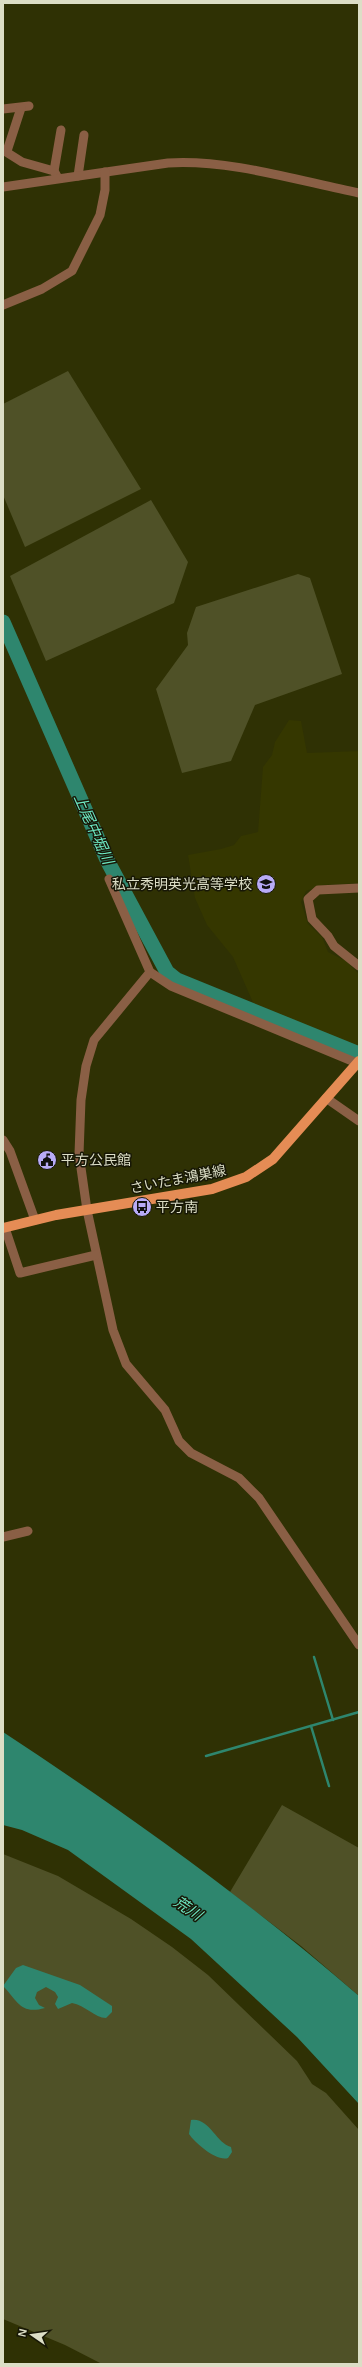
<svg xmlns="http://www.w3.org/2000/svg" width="362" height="2367" viewBox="0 0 362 2367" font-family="Arial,'Noto Sans JP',sans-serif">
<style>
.built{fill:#353700}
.green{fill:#4f5127}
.water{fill:#2e866e}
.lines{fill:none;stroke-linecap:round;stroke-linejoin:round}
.stream{stroke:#2e866e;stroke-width:2.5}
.river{stroke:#2e866e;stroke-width:15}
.minor{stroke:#8a5f45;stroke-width:9}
.major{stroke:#e58c55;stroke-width:10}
.labels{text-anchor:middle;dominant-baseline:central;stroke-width:3;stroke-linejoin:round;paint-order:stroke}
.poi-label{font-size:14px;fill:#dcdec6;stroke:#171706;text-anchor:start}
.street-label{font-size:14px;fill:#dcdec6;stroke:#171706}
.water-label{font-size:15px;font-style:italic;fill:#6ee8c3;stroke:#171706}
</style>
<rect width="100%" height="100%" fill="#2f3104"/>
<path class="built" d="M289,720L301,721L307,753L359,751V883L322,885L306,891L301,902L308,924L322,937L328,952L346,961L359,974L358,1049L255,1007L233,957L207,925L195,898L188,855L221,849L234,845L241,836L258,832L263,767L272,755L275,742Z"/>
<g class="green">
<path d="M68,371L141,489L25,547L3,495V404Z"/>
<path d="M151,500L188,562L174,603L46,661L10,576Z"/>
<path d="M298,574L310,578L342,674L255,705L231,761L182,773L156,689L188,645L187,633L196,607Z"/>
<path d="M282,1805L359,1848V1996L301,1946L230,1892Z"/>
<path d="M3,1854L58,1876L131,1919L172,1947L208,1975L297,2061L312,2084L326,2093L359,2130V2364H102L65,2345L3,2319Z"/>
</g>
<g class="water">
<path d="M3,1732C126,1813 247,1899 359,1996V2104L297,2037L191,1939L68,1850L22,1830L3,1825Z"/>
<path d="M23,1965L80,1985L112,2006V2012L106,2018C95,2018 85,2005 72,2003L58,2009L55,2004L58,1997L55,1992L46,1987L37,1992L35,1998L39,2005L45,2008C20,2015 18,2001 3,1986L16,1968Z"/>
<path d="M191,2120C209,2117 216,2143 231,2147L232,2152L228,2158C217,2162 195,2143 189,2134Z"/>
</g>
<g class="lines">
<g class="stream">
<path d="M314,1657L333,1720"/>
<path d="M311,1726L329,1786"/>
<path d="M206,1756L359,1712"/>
</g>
<path class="river" d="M3,622L108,862L167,972L177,980L359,1054"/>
<g class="minor">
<path d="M3,109L29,106"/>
<path d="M3,150L22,162L54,171L58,178"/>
<path d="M7,151L21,108"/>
<path d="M54,171L61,130"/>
<path d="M78,176L84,135"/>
<path d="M3,187L168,163C229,159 299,181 359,193"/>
<path d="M3,305L42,289L72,271L100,215L105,190V172"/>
<path d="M109,879L150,972L171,986L357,1063"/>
<path d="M359,888L318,890L308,899L312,919L328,936L334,946L359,966"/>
<path d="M150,972L94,1040L86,1066L81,1100L79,1154L87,1210L113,1330L126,1364L165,1410L179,1441L191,1453L239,1478L259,1498L359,1645"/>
<path d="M326,1098L359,1121"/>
<path d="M3,1140L10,1151L35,1220"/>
<path d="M5,1228L20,1273L96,1255"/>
<path d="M3,1537L28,1531"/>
</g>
<path class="major" d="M3,1228L56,1215L212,1189L246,1177L273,1159L359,1061"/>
</g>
<defs>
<g id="school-disc" transform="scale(1)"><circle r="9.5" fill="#b8abf7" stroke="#171706"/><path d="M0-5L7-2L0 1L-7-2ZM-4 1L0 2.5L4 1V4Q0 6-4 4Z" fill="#111"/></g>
<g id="civic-disc" transform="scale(1)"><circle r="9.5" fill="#b8abf7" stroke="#171706"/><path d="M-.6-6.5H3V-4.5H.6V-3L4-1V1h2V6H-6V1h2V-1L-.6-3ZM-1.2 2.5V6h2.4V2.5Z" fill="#111"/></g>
<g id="bus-disc" transform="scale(1)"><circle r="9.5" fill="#b8abf7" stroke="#171706"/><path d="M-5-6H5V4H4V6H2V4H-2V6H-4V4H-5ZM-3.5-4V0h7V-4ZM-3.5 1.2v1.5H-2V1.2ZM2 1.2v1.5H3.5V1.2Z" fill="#111"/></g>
</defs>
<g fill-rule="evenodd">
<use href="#school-disc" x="266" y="884"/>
<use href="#civic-disc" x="47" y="1160"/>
<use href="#bus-disc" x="142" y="1207"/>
</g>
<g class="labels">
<g class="poi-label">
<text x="252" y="884" text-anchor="end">私立秀明英光高等学校</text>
<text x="61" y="1160">平方公民館</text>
<text x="156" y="1207">平方南</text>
</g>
<g class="street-label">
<text transform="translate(178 1179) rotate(-11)">さいたま鴻巣線</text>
</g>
<g class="water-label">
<text transform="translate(94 829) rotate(66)">上尾中堀川</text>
<text transform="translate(188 1908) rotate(34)">荒川</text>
</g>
</g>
<rect width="362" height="2367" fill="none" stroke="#dcdec6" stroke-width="8"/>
<g transform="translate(32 2335) rotate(283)" stroke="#171706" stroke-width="3" paint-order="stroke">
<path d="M0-3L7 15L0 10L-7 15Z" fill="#dcdec6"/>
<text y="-6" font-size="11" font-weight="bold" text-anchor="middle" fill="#dcdec6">N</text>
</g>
</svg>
